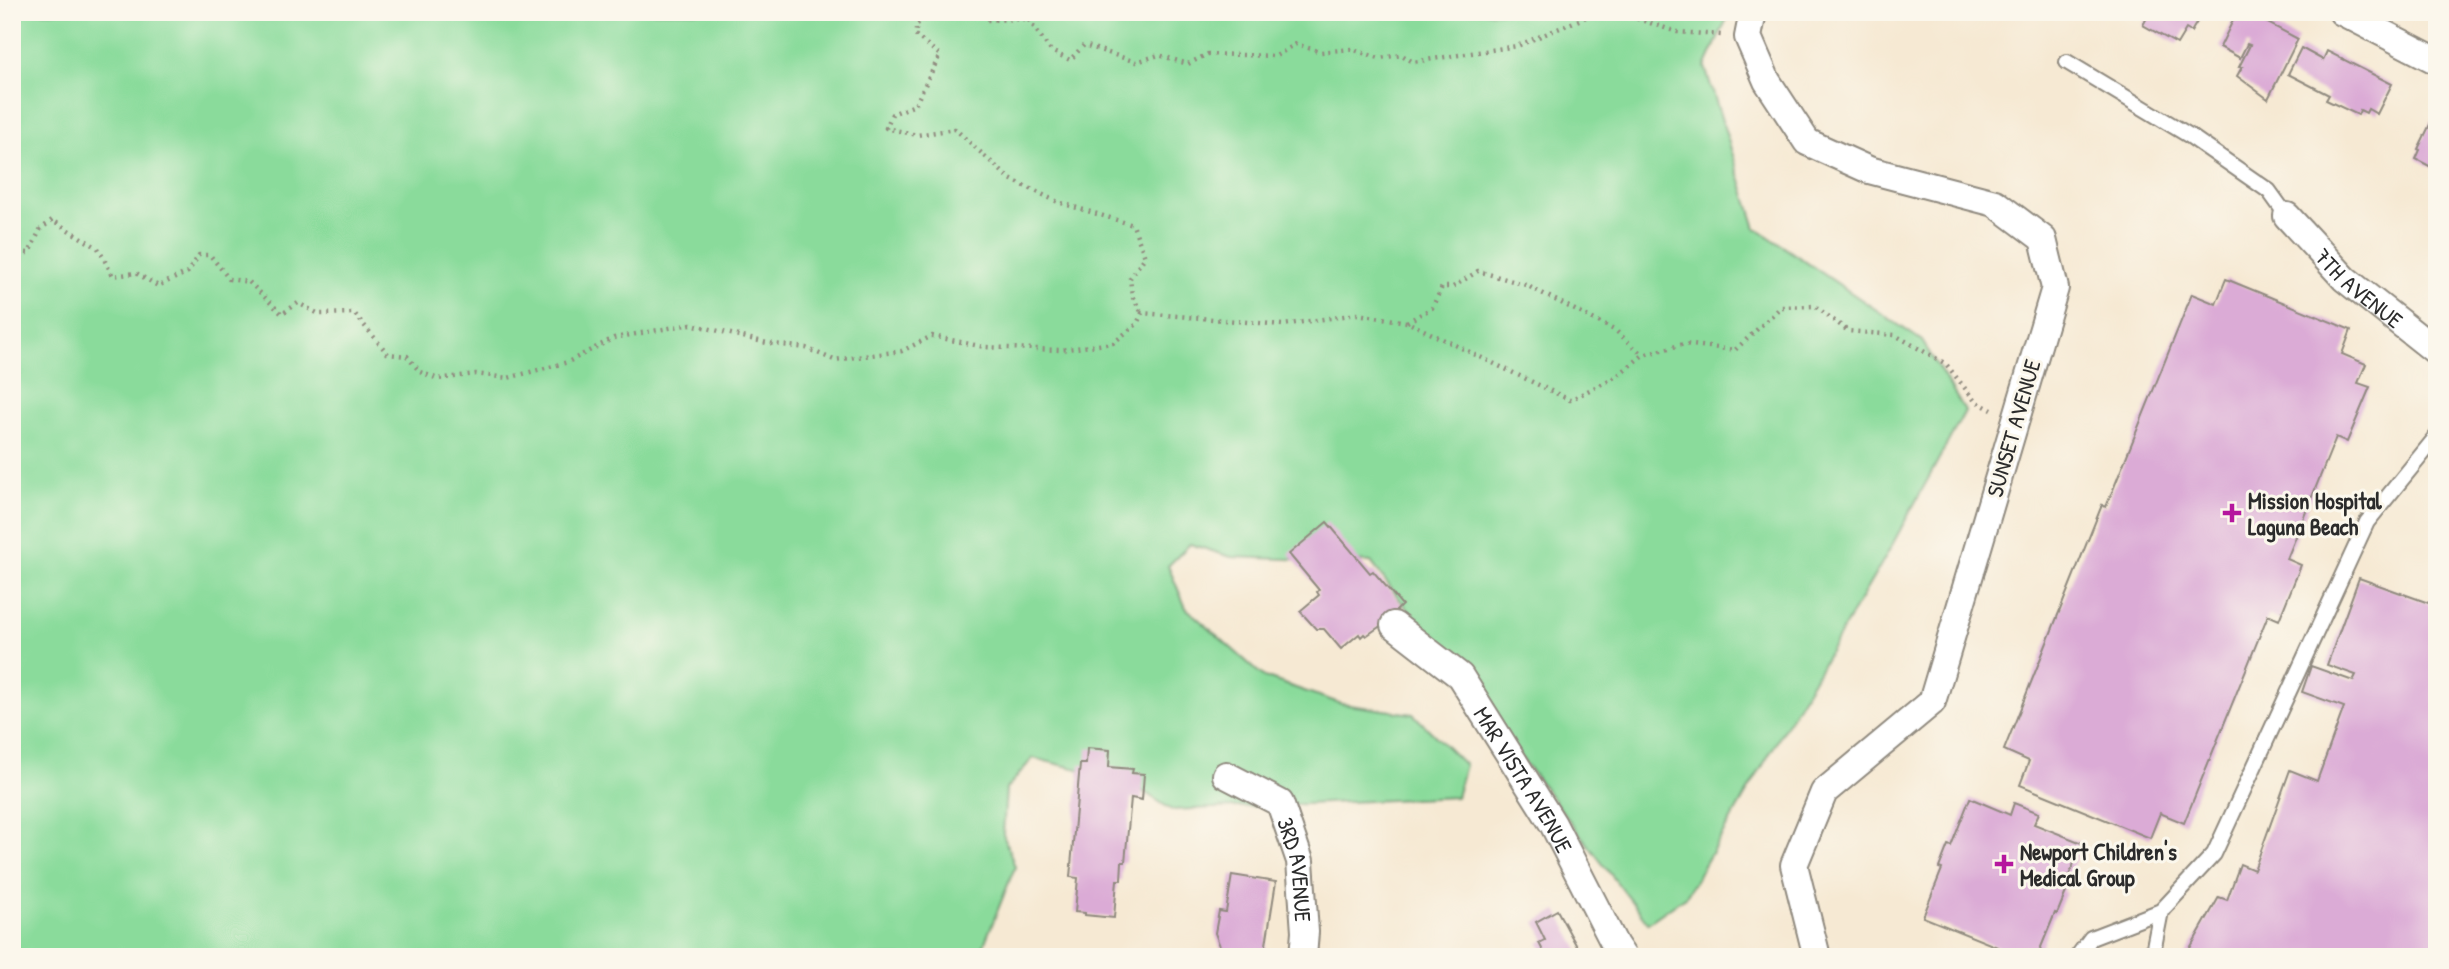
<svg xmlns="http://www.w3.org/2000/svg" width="2449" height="969" viewBox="0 0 2449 969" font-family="'Patrick Hand',sans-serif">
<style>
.green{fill:#8adb9b;stroke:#5a8363;stroke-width:2}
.building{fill:#dbabd6}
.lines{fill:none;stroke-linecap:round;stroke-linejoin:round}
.lane-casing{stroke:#908a7f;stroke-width:18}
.street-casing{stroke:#908a7f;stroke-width:30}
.path{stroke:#908a7f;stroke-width:4.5;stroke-dasharray:2 5;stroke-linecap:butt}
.lane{stroke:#fff;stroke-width:14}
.street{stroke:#fff;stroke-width:26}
.poi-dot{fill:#b5179e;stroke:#fbf7ec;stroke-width:2.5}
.labels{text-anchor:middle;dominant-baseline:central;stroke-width:6;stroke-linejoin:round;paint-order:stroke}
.street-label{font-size:23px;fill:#2b2b2b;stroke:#fbf7ec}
.poi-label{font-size:23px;font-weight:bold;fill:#2b2b2b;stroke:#fbf7ec;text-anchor:start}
</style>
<rect width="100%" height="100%" fill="#fbf7ec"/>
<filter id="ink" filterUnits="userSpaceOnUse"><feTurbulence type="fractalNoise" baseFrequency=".0143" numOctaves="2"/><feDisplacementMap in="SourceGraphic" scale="14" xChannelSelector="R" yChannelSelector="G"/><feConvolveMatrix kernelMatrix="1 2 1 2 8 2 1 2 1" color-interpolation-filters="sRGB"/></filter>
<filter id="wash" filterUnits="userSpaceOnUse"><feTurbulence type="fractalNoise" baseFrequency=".00686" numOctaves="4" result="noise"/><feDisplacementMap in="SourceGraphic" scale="28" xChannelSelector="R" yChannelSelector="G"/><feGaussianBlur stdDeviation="1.57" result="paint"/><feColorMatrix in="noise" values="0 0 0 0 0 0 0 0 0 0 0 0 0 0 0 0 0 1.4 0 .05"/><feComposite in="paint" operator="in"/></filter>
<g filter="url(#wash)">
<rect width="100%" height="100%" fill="#f6e9d3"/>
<path class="green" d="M12,12H1730L1705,67L1756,228L1922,341L1965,411L1886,556L1686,896L1648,923L1371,562L1231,557L1190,544L1168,566L1186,608L1264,677L1342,704L1413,714L1465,765L1456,797L1172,810L1127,781L1033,758L1006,789L1003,834L1015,867L979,957H12Z"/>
<g id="blocks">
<g class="building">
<path d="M2150,12H2203L2191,32L2186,29L2177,44L2143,25Z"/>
<path d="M2237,12H2247L2298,39L2268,99L2237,76L2242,67H2239L2250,45L2247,44L2240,58L2220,47Z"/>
<path d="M2301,48L2323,60L2327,51L2392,84L2377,114L2368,109L2366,113L2360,110L2358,115L2326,100L2329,95L2288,74Z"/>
<path d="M2437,110V170L2416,159L2420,150L2418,149Z"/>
<path d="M2226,279L2351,330L2342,354L2366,364L2358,383L2370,387L2347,442L2336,437L2287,559L2301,565L2279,620L2268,615L2184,823L2160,813L2150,838L2020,785L2029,761L2004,750L2102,505L2106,507L2192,294L2216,304Z"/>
<path d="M1327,522L1370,573L1373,571L1402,605L1382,625L1366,636L1364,634L1361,637L1359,634L1341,649L1324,629H1316L1300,611L1319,595L1317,592L1319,590L1289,554Z"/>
<path d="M2359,578L2437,606V957H2185L2219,897L2227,900L2240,864L2254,870L2290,770L2317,781L2344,707L2302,692L2311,666L2353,681L2356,675L2327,665Z"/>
<path d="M1087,748L1110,750L1109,767L1133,769L1132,773L1144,774L1142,800L1131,798L1125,862H1122L1121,880H1117L1114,918L1085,915V913L1075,912L1078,878L1070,877L1080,764H1086Z"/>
<path d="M1970,798L2010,815L2014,803L2039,813L2034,824L2082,843L2063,891L2066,892L2057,914L2055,913L2037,957H2022L1923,917L1942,869L1939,868L1948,845L1951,846Z"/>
<path d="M1232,875L1276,882L1264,957L1234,952L1233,955L1223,954L1215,933L1219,911L1226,912Z"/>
<path d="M1557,910L1580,952L1576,955L1578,957H1546L1539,943L1545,940L1536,922Z"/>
</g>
</g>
</g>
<g filter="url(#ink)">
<use href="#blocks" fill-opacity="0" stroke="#908a7f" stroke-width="2"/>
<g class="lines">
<g class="lane-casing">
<g id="lane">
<path d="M2067,62L2190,136L2269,191L2287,216"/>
<path d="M2077,957L2091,938L2161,911L2214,854L2367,522L2437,436"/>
<path d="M2152,957L2161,911"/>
</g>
</g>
<g class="street-casing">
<g id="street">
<path d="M1753,12L1748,37L1767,81L1807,142L1869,170L1995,203L2043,239L2055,288L1932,702L1824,792L1794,865L1817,957"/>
<path d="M2342,12L2437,61"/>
<path id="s1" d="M2287,216L2345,279L2437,352"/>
<path id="s2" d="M1394,625L1460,676L1553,824L1615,945L1623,957"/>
<path id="s3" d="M1226,775L1280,803L1300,861L1305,932L1303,957"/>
</g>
</g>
<g class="path">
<path d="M937,12L917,24L915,35L940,55L915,105L892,114L886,128L917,135L955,129L1010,179L1058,202L1133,225L1145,257L1130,278L1132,296L1142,313"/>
<path d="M958,12H962"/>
<path d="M976,12L987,20L1028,19L1051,51L1070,60L1084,45L1136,62L1159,55L1188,64L1208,54L1276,56L1296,44L1321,52L1351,49L1379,58L1402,55L1413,62L1517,46L1598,12"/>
<path d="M1617,12L1677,32L1721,35"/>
<path d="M12,252L29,253L40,230L52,220L98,248L113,276L136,273L158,286L188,272L199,255H210L229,279L249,282L282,314L298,303L319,314L354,313L388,354L407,356L420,372L438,379L476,374L508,378L568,362L614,338L691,324L767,343L806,348L834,360L902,351L932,336L984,347L1060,350L1113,343L1137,324L1142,313L1283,325L1357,314L1407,322L1570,400L1617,376L1643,355L1684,344L1735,350L1781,307L1815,306L1848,331L1895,335L1946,364L1975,401L1992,410"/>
<path d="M1407,322L1432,308L1442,287H1453L1478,271L1526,285L1616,331L1643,355"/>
</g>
<use href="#lane" class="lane"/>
<use href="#street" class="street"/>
</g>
</g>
<g class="poi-dot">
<path d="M2228.5 502.5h7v7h7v7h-7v7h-7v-7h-7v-7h7z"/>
<path d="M2000.5 853.5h7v7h7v7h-7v7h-7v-7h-7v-7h7z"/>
</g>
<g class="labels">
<g class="street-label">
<text stroke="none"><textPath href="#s1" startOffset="102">7TH AVENUE</textPath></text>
<text transform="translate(2013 428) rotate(-74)">SUNSET AVENUE</text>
<text stroke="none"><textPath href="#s2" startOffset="205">MAR VISTA AVENUE</textPath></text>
<text stroke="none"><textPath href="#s3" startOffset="130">3RD AVENUE</textPath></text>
</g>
<g class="poi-label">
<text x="2248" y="500">Mission Hospital<tspan x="2248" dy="26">Laguna Beach</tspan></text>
<text x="2020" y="851">Newport Children's<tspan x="2020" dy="26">Medical Group</tspan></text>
</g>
</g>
<rect width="2449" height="969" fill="none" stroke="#fbf7ec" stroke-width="42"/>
</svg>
